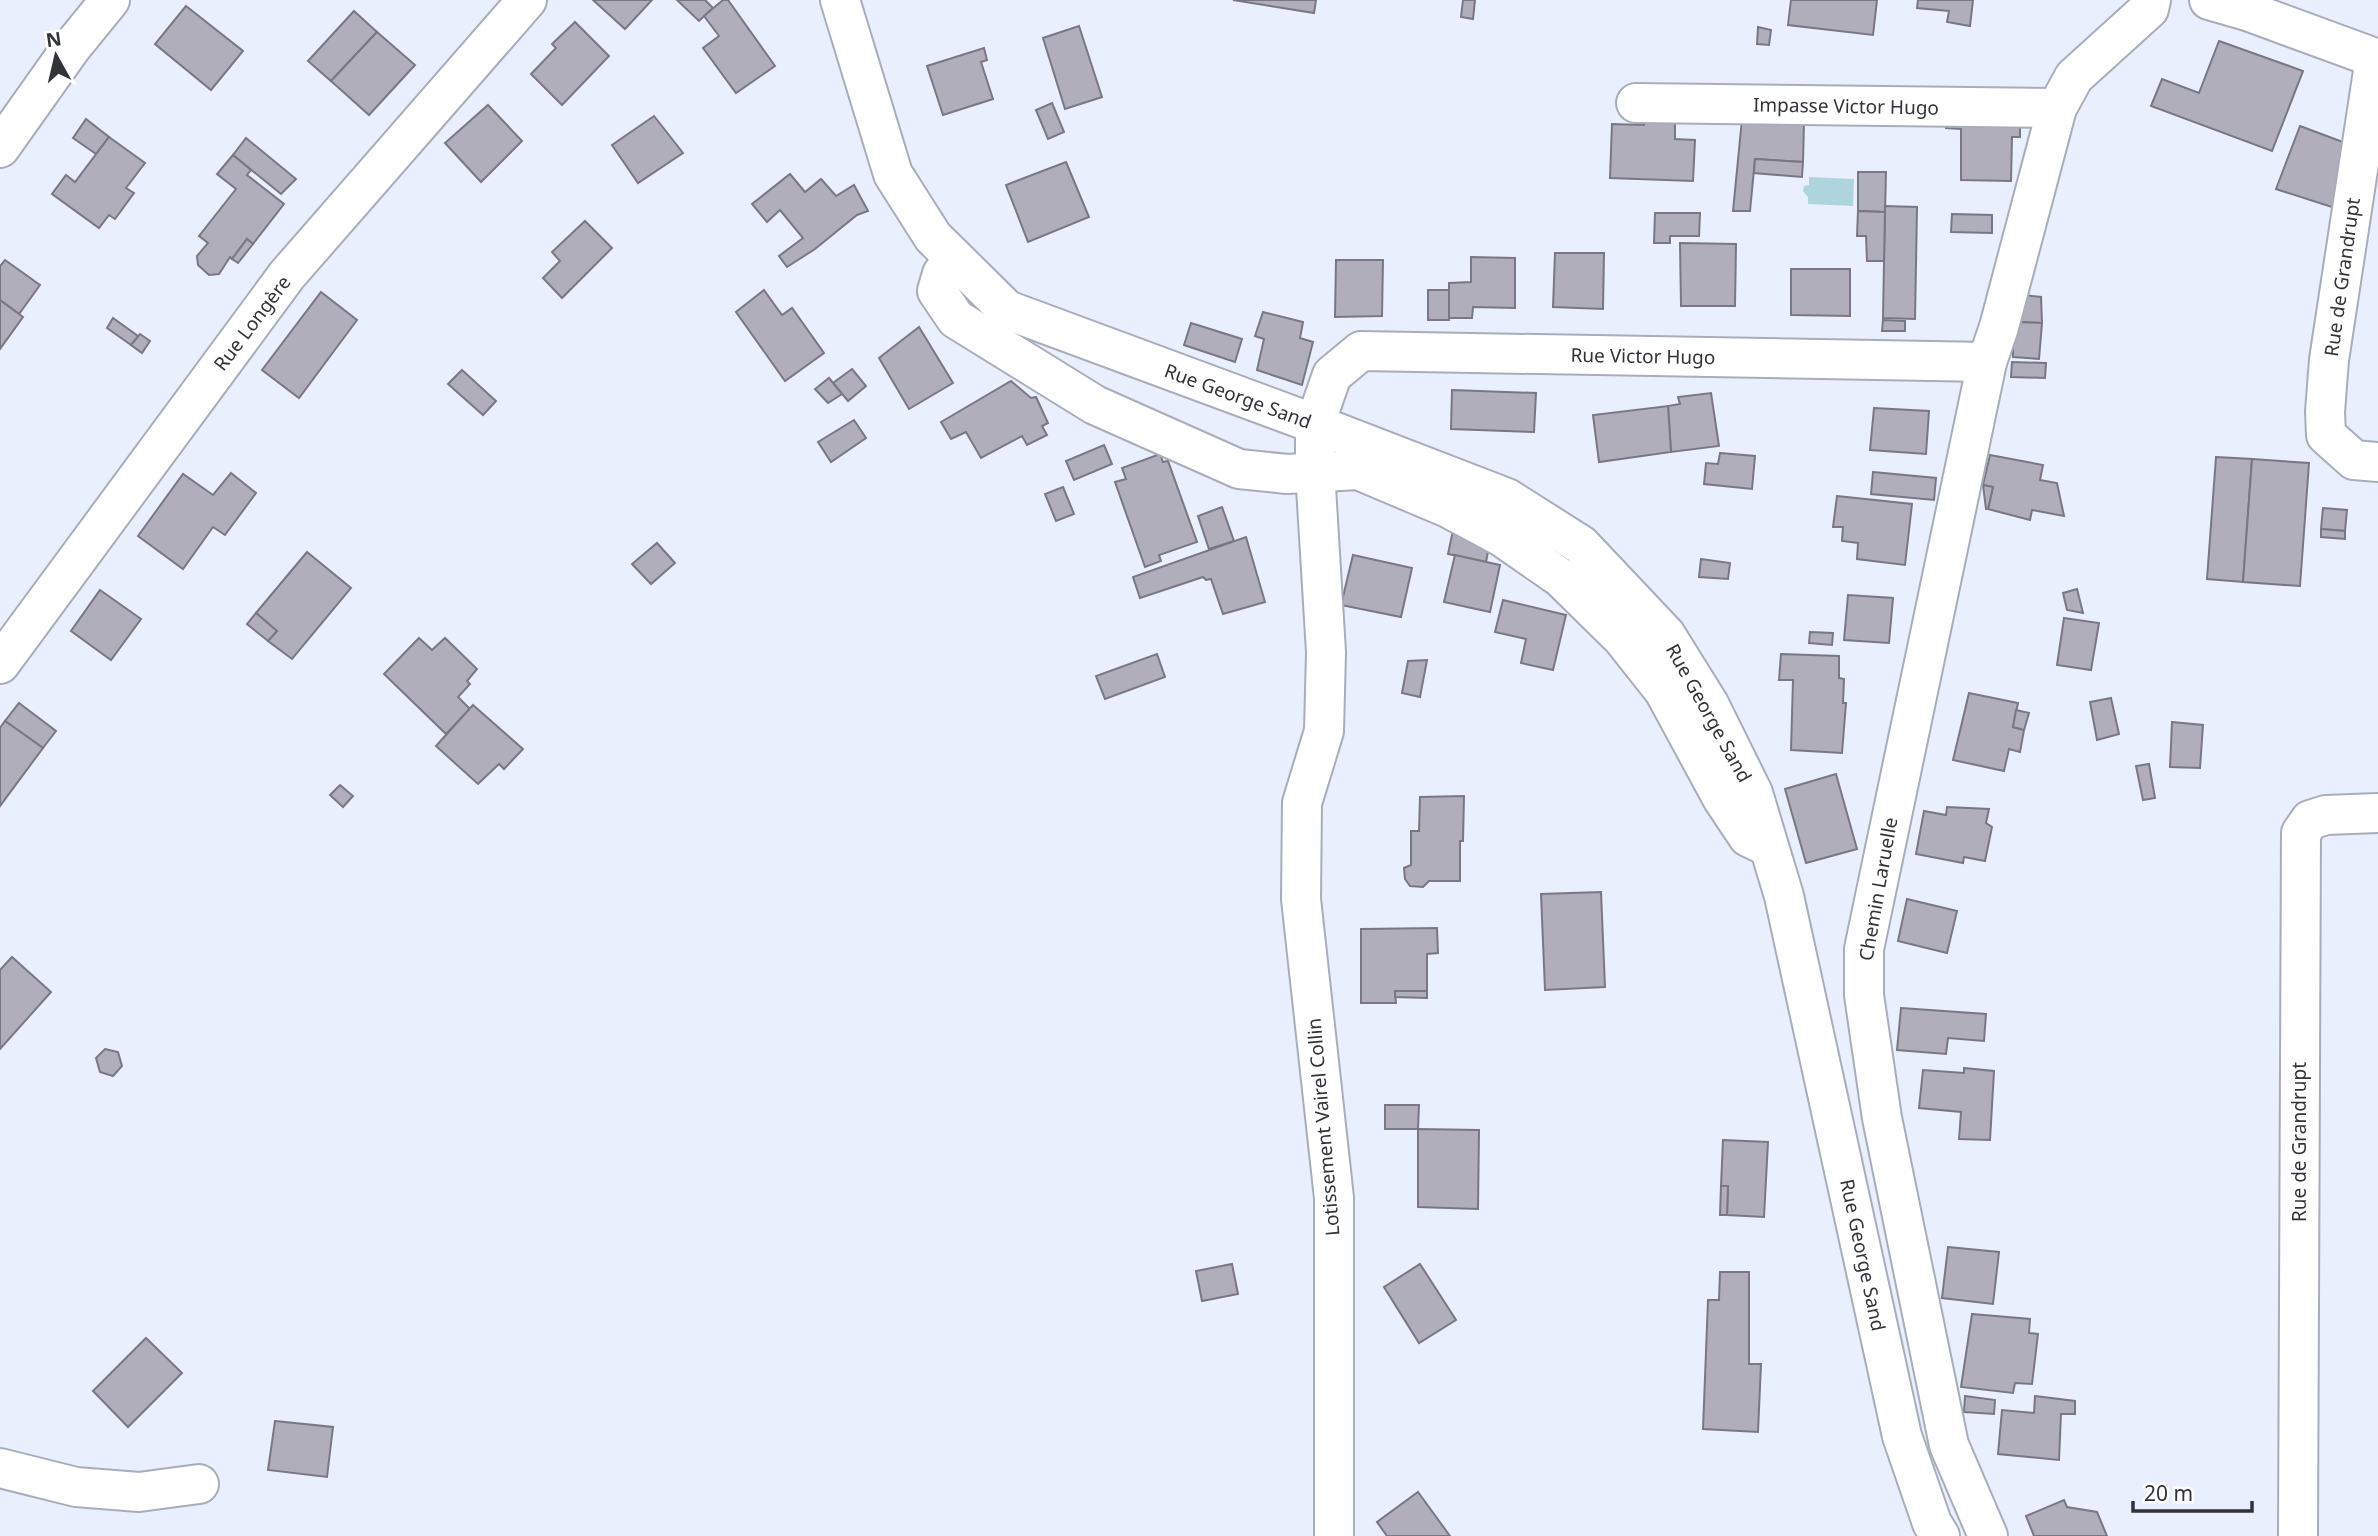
<svg xmlns="http://www.w3.org/2000/svg" width="2378" height="1536" viewBox="0 0 2378 1536" font-family="'Noto Sans',sans-serif">
<style>
.water{fill:#aed5dd}
.building{fill:#b0aeba;stroke:#797783;stroke-width:2}
.lines{fill:none;stroke-linecap:round;stroke-linejoin:round}
.minor-casing{stroke:#a8adba;stroke-width:42}
.minor{stroke:#fff;stroke-width:38}
.labels{text-anchor:middle;dominant-baseline:central;stroke-width:5;stroke-linejoin:round;paint-order:stroke}
.street-label{font-size:19px;fill:#313338;stroke:#fff}
</style>
<rect width="100%" height="100%" fill="#e9effc"/>
<path class="water" d="M1809,177L1854,179L1853,206L1808,204V197L1803,191L1804,186L1809,185Z"/>
<g class="building">
<path d="M593,0H652L625,29Z"/>
<path d="M677,0H705L713,8L699,21Z"/>
<path d="M723,0H728L775,66L736,93L703,48L719,36L704,16Z"/>
<path d="M1233,0H1316L1314,13Z"/>
<path d="M1463,0H1475L1473,19L1461,17Z"/>
<path d="M1791,0H1877L1873,35L1788,25Z"/>
<path d="M1918,0H1973L1970,26L1947,22L1949,11L1917,8Z"/>
<path d="M186,6L243,51L211,90L155,44Z"/>
<path d="M354,11L377,32L331,81L308,61Z"/>
<path d="M575,22L609,56L562,105L531,74L556,48L552,44Z"/>
<path d="M1079,26L1102,97L1065,109L1043,38Z"/>
<path d="M1758,27L1771,30L1769,45L1757,44Z"/>
<path d="M377,32L415,65L369,115L331,81Z"/>
<path d="M2219,41L2303,71L2272,151L2151,106L2162,79L2199,93Z"/>
<path d="M984,48L987,60L981,62L993,99L943,115L927,66Z"/>
<path d="M1052,103L1064,132L1048,139L1036,110Z"/>
<path d="M488,105L522,141L481,182L445,143Z"/>
<path d="M654,116L683,153L638,183L612,145Z"/>
<path d="M1645,116L1675,118V139L1695,140L1693,181L1610,178L1612,124L1644,125Z"/>
<path d="M1945,118L2020,120V137H2012L2011,181L1961,180V129L1946,128Z"/>
<path d="M86,119L109,137L96,154L73,138Z"/>
<path d="M1742,119L1804,122L1803,162L1755,159L1750,211H1733Z"/>
<path d="M2300,126L2348,144L2338,209L2276,189Z"/>
<path d="M109,137L145,163L126,188L134,193L115,219L109,215L99,228L52,194L66,175L75,182Z"/>
<path d="M246,138L296,179L281,194L233,155Z"/>
<path d="M233,155L251,170L247,175L284,204L253,244L247,239L232,259L230,257L219,274L209,275L198,265L197,256L208,243L199,236L236,189L217,174Z"/>
<path d="M1755,159L1803,162L1802,177L1754,173Z"/>
<path d="M1066,162L1089,217L1028,242L1006,185Z"/>
<path d="M1858,172H1886L1885,212L1858,211Z"/>
<path d="M790,174L805,192L821,179L836,196L854,185L868,211L857,215L815,249L787,267L779,256L803,238L780,210L767,222L752,204Z"/>
<path d="M1885,206L1917,207L1915,319L1883,318Z"/>
<path d="M1858,211L1885,212L1884,261H1867L1866,236H1857Z"/>
<path d="M1655,213H1700L1699,236H1670V243H1654Z"/>
<path d="M1952,214L1992,215V233L1951,232Z"/>
<path d="M585,221L612,248L562,298L543,278L560,261L552,252Z"/>
<path d="M247,239L253,244L238,263L232,259Z"/>
<path d="M1680,243L1736,244L1735,306H1681Z"/>
<path d="M1555,253H1604L1603,309L1553,307Z"/>
<path d="M1471,257L1515,258V308L1473,307L1472,318H1449V283L1471,282Z"/>
<path d="M5,260L40,285L19,314L0,300V266Z"/>
<path d="M1336,260H1383L1382,316L1335,317Z"/>
<path d="M1791,269H1850V316L1791,315Z"/>
<path d="M764,290L782,315L792,308L824,353L785,381L736,312Z"/>
<rect x="1428" y="290" width="21" height="30"/>
<path d="M321,292L357,320L299,398L262,370Z"/>
<path d="M2024,295L2041,297L2042,323L2016,322Z"/>
<path d="M0,300L23,317L0,349Z"/>
<path d="M1263,312L1303,322L1300,338L1313,342L1302,385L1257,370L1264,339L1255,336Z"/>
<path d="M113,318L138,336L131,345L107,328Z"/>
<path d="M1883,320L1905,321V331H1882Z"/>
<path d="M2016,322L2042,323L2039,359L2013,357V329Z"/>
<path d="M1191,323L1242,339L1235,362L1184,345Z"/>
<path d="M919,327L953,383L909,409L879,358Z"/>
<path d="M140,334L150,341L142,353L131,345Z"/>
<path d="M2012,362L2046,363L2045,378L2011,377Z"/>
<path d="M852,369L866,386L848,401L833,383Z"/>
<path d="M462,370L496,401L483,415L448,384Z"/>
<path d="M829,378L842,394L828,403L815,389Z"/>
<path d="M1011,381L1031,398L1036,397L1048,423L1042,426L1047,435L1027,445L1022,436L981,458L966,432L951,439L941,422Z"/>
<path d="M1452,390L1536,393L1534,432L1451,429Z"/>
<path d="M1711,393L1719,446L1671,452L1668,406L1680,404L1678,397Z"/>
<path d="M1668,406L1671,452L1599,462L1593,415Z"/>
<path d="M1874,408L1929,411L1926,454L1870,450Z"/>
<path d="M854,420L866,438L831,462L818,442Z"/>
<path d="M1104,445L1112,464L1074,480L1066,461Z"/>
<path d="M1720,453L1755,456L1752,489L1704,484L1706,463L1718,464Z"/>
<path d="M1160,454L1163,462L1168,461L1197,542L1159,555L1161,561L1145,567L1115,482L1126,479L1122,468Z"/>
<path d="M1990,455L2043,465L2040,480L2057,483L2064,516L2032,510L2030,520L1988,509L1993,487L1983,485Z"/>
<path d="M2216,457L2252,459L2243,582L2207,579Z"/>
<path d="M2252,459L2309,463L2300,586L2243,582Z"/>
<path d="M1873,472L1936,478L1934,500L1871,494Z"/>
<path d="M231,473L256,493L225,535L213,527L183,569L138,536L183,474L213,495Z"/>
<path d="M1983,485L1993,487L1988,509H1986Z"/>
<path d="M1063,487L1074,514L1056,521L1045,494Z"/>
<path d="M1837,496L1912,504L1905,565L1857,559L1858,543L1842,541L1843,527H1833Z"/>
<path d="M1222,507L1234,541L1209,549L1198,516Z"/>
<path d="M2323,508L2347,510L2345,531L2321,529Z"/>
<path d="M1455,521L1490,542L1486,562L1448,554Z"/>
<path d="M2321,529L2345,531V539L2321,537Z"/>
<path d="M1246,537L1265,602L1223,614L1211,579L1206,580L1203,577L1140,598L1133,577Z"/>
<path d="M657,543L675,563L651,584L632,564Z"/>
<path d="M307,552L351,588L292,659L268,641L277,631L256,613Z"/>
<path d="M1353,555L1412,568L1401,617L1341,605Z"/>
<path d="M1455,555L1500,565L1490,612L1444,602Z"/>
<path d="M1701,559L1730,563L1728,579L1699,577Z"/>
<path d="M2077,589L2083,613L2067,610L2063,593Z"/>
<path d="M100,590L141,619L111,660L71,631Z"/>
<path d="M1848,595L1893,598L1889,643L1844,640Z"/>
<path d="M1503,600L1566,615L1553,670L1521,663L1526,639L1495,632Z"/>
<path d="M256,613L277,631L268,641L247,624Z"/>
<path d="M2064,618L2099,623L2091,670L2057,665Z"/>
<path d="M1810,632L1833,633L1832,645L1809,643Z"/>
<path d="M419,638L432,650L445,638L477,669L467,681L470,684L458,697L470,709L446,734L384,674Z"/>
<path d="M1157,654L1165,677L1105,699L1096,676Z"/>
<path d="M1781,654L1839,656V678L1844,679L1843,703H1846L1842,753L1791,750L1793,680H1779Z"/>
<path d="M1427,660L1420,697L1402,693L1408,661Z"/>
<path d="M1969,693L2018,703L2013,727L2024,730L2020,752L2009,749L2004,771L1953,760Z"/>
<path d="M2111,698L2119,734L2097,740L2090,702Z"/>
<path d="M19,703L56,731L43,748L5,721Z"/>
<path d="M473,705L523,749L504,769L499,764L478,784L436,746Z"/>
<path d="M2016,710L2029,713L2024,730L2013,727Z"/>
<path d="M5,721L43,748L0,806V728Z"/>
<path d="M2172,722L2203,725L2200,768L2170,767Z"/>
<path d="M2149,764L2155,798L2143,800L2136,766Z"/>
<path d="M1836,774L1857,849L1806,863L1785,789Z"/>
<path d="M340,785L353,796L343,807L330,795Z"/>
<path d="M1464,796L1463,841H1460V881H1429L1423,887L1410,886L1405,879L1404,868L1411,865V831H1419L1420,797Z"/>
<path d="M1947,807L1989,809L1986,823L1992,827L1985,861L1964,857L1963,863L1916,854L1924,811L1946,815Z"/>
<path d="M1601,892L1605,987L1545,990L1541,894Z"/>
<path d="M1907,899L1957,911L1947,953L1898,941Z"/>
<path d="M1437,928L1438,953L1427,954V991H1395L1396,1003H1361V929Z"/>
<path d="M12,957L51,992L0,1049V970Z"/>
<path d="M1395,991H1427V998L1395,997Z"/>
<path d="M1901,1008L1986,1014L1984,1041L1948,1038L1946,1054L1897,1050Z"/>
<path d="M105,1049L118,1052L122,1066L113,1076L100,1072L96,1058Z"/>
<path d="M1964,1068L1994,1071L1990,1140L1959,1139L1961,1112L1919,1108L1923,1070L1964,1073Z"/>
<path d="M1385,1105H1419L1418,1129H1385Z"/>
<path d="M1418,1129L1479,1130L1478,1209L1418,1207Z"/>
<path d="M1723,1140L1768,1142L1764,1217L1727,1215L1728,1186H1721Z"/>
<path d="M1721,1186H1728L1727,1215H1720Z"/>
<path d="M1948,1247L1999,1252L1993,1304L1942,1298Z"/>
<path d="M1232,1264L1238,1294L1202,1301L1196,1271Z"/>
<path d="M1420,1264L1456,1320L1419,1343L1384,1287Z"/>
<path d="M1720,1272H1749V1364H1761L1758,1432L1703,1429L1708,1300H1719Z"/>
<path d="M1972,1314L2030,1319L2029,1333L2038,1334L2032,1384L2015,1383L2013,1393L1961,1387Z"/>
<path d="M146,1338L182,1373L128,1427L93,1391Z"/>
<path d="M1965,1396L1995,1400L1994,1414L1964,1412Z"/>
<path d="M2035,1396L2075,1401V1414H2061L2059,1460L1998,1454L2002,1410L2034,1413Z"/>
<path d="M275,1421L333,1427L327,1477L268,1470Z"/>
<path d="M1418,1492L1450,1536H1387L1377,1522Z"/>
<path d="M2064,1500L2067,1507L2097,1512L2107,1536H2034L2026,1516Z"/>
</g>
<g class="lines">
<g class="minor-casing">
<g id="minor">
<path d="M840,0L893,174L933,237L1007,310L1315,424L1507,498L1581,545L1666,635L1709,704L1753,793L1784,896L1902,1436L1932,1523L1940,1536"/>
<path d="M2209,0L2247,11L2378,59"/>
<path d="M2375,58L2329,360L2325,412L2326,435L2354,460L2378,462"/>
<path d="M1636,103L2057,108"/>
<path d="M0,148L71,48L110,0"/>
<path d="M953,257L942,274L937,291L956,319L1095,405L1239,469L1287,474L1358,470L1448,508L1502,537L1561,578L1622,638L1664,691L1722,798L1748,837L1767,846"/>
<path d="M1987,362L1864,949V995L1882,1118L1949,1445L1988,1536"/>
<path d="M0,664L287,275L527,0"/>
<path d="M0,1468L76,1487L139,1492L199,1484"/>
<path d="M1334,1536V1198L1301,899L1302,803L1324,731L1326,652L1315,471V424L1332,375L1361,351L1987,362L1999,327L2057,108L2074,77L2149,9L2151,0"/>
<path d="M2298,1536L2301,833L2310,820L2326,815L2378,813"/>
</g>
</g>
<use href="#minor" class="minor"/>
</g>
<g class="labels">
<g class="street-label">
<text transform="translate(1846 106) rotate(1)">Impasse Victor Hugo</text>
<text transform="translate(2342 277) rotate(-82)">Rue de Grandrupt</text>
<text transform="translate(252 323) rotate(-53)">Rue Longère</text>
<text transform="translate(1643 356) rotate(1)">Rue Victor Hugo</text>
<text transform="translate(1238 396) rotate(20)">Rue George Sand</text>
<text transform="translate(1709 713) rotate(61)">Rue George Sand</text>
<text transform="translate(1878 889) rotate(-80)">Chemin Laruelle</text>
<text transform="translate(1323 1127) rotate(-95)">Lotissement Vairel Collin</text>
<text transform="translate(2299 1142) rotate(-90)">Rue de Grandrupt</text>
<text transform="translate(1863 1255) rotate(78)">Rue George Sand</text>
</g>
</g>
<g transform="translate(56 56) rotate(352)" stroke="#ffffff" stroke-width="5" paint-order="stroke">
<path d="M0-5L12 26L0 18L-12 26Z" fill="#313338"/>
<text y="-10" font-size="19" font-weight="bold" text-anchor="middle" fill="#313338">N</text>
</g>
<path d="M2133 1501v10h119v-10" fill="none" stroke="#313338" stroke-width="3.5"/>
<text x="2144" y="1501" font-size="21" fill="#313338" stroke="#ffffff" stroke-width="5" paint-order="stroke">20 m</text>
</svg>
